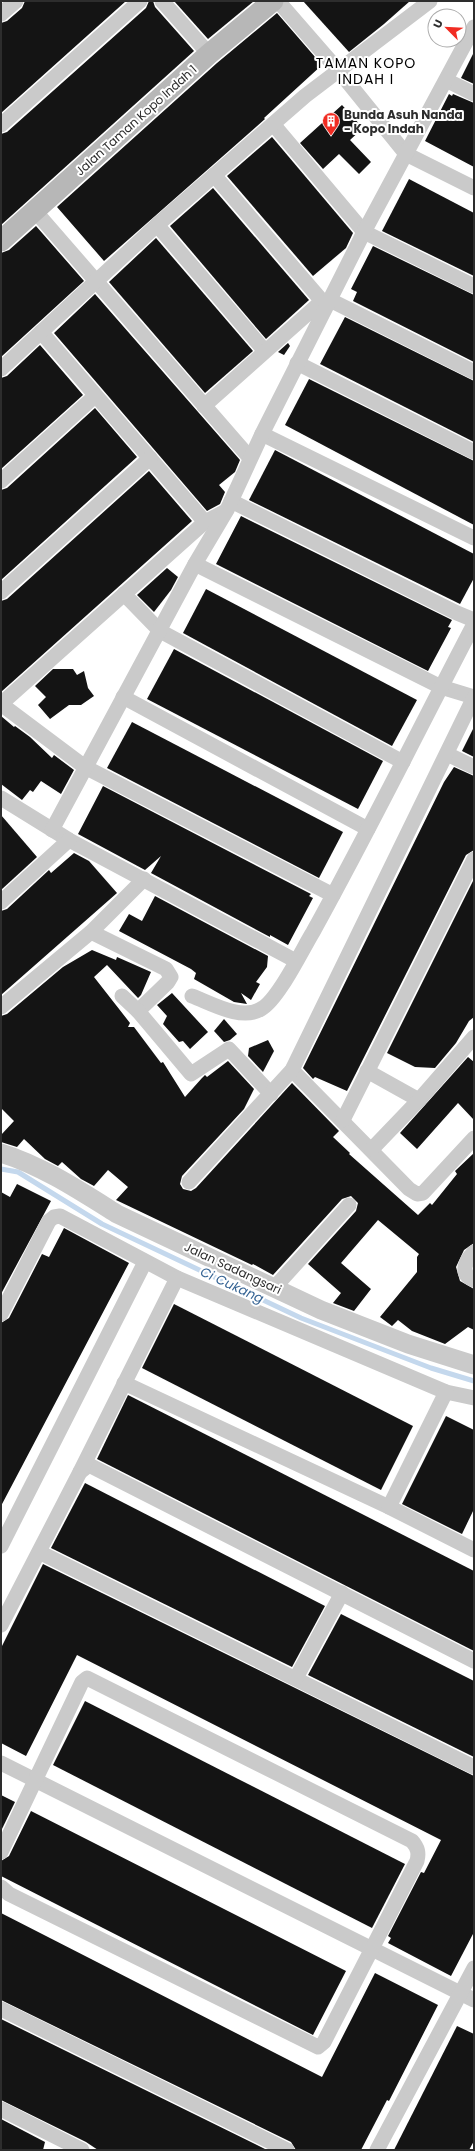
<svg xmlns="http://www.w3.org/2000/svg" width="475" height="2151" viewBox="0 0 475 2151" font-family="Poppins,sans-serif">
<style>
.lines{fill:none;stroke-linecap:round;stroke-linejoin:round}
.stream{stroke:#c4d8ed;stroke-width:5}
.building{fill:#141414}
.minor{stroke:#cacaca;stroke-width:15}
.tertiary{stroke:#cacaca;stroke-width:19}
.secondary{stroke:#b7b7b7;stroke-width:21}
.labels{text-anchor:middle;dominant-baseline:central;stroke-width:4;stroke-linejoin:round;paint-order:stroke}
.poi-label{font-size:12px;font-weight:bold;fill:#2d2d2d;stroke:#fff;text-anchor:start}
.street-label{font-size:12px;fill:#2d2d2d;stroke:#fff}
.water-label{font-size:13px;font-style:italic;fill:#366494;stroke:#fff}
.quarter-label{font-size:14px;letter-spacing:1px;fill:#000;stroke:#fff}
</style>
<rect width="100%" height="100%" fill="#fff"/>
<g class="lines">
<path class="stream" d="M1,1169L18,1172L102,1224L301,1318L431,1368L474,1381"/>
</g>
<g class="building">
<path d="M25,1H126L1,113V23L7,21L22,8Z"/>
<path d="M149,1H153L155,7L194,51L1,225V134L7,132L146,8Z"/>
<path d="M174,1H254L208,39Z"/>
<path d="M303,1H410L384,24L349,52Z"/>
<path d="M277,13L322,65L264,118L265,119L104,261L57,207L217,63Z"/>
<path d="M474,52V84L461,78Z"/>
<path d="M449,94L452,96L453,94L474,103V167L425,141Z"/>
<path d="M342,105L363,128L350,140L371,162L359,174L339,154L323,169L300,143Z"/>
<path d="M272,137L353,233L346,248L313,276L227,176Z"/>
<path d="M409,179L474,213V276L382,231Z"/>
<path d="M213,188L309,300L266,339L170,226Z"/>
<path d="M36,226L84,281L1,357V253L9,250Z"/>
<path d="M156,238L253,351L205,393L109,282Z"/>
<path d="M373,246L474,295V362L353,301L357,292L351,289Z"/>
<path d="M95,294L240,460L235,472L219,485L225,492L220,504L207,511L54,333Z"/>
<path d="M345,317L474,381V442L320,364Z"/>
<path d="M288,343L290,346L284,355L278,352Z"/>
<path d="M40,345L83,395L1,469V378L7,376Z"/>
<path d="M309,379L474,461V525L285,425Z"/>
<path d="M95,408L137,457L1,580V490L7,488Z"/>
<path d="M275,450L474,554V578L460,604L249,500Z"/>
<path d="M149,471L192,521L1,692V601L7,599Z"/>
<path d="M241,516L452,620L448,627L451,628L428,671L216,564Z"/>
<path d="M167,568L178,577L171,590L154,612L137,595Z"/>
<path d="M206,589L417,700L392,746L183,633Z"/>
<path d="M174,649L383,761L358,809L147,699Z"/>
<path d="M53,669H73L77,675L84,671L88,688L94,696L81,705H69L50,719L38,705L46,697L35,686Z"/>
<path d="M1,716L14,727L15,726L30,737L52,758L54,755L74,770L61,794L41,781L33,792L30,790L22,800L1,784Z"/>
<path d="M132,722L343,832L319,878L107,768Z"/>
<path d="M474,727V757L462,751Z"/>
<path d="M454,767L474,776V850L466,855L347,1091L315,1077L313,1079L303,1068L444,782Z"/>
<path d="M103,786L311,894L309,896L313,898L288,945L270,935V937L151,873L161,856L145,870L78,834Z"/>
<path d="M1,815L37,857L1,890Z"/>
<path d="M74,853L89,861L117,893L1,995V911L7,909L49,870L51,873Z"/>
<path d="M474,879V1017L469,1021L456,1043L435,1068L415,1067L387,1053Z"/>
<path d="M155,896L268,956L267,967L256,982L260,984L251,1000L241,993L247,1004L234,1002L194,979L196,973L191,969L119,931L129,914L142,921Z"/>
<path d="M92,950L116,960L117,957L151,972L141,995L138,998L107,965L94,977L130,1023L128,1027H134L161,1063L163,1062L185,1097L202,1078L205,1075L207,1077L228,1061L254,1089L244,1109L182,1176L180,1184L183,1189L191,1191L196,1188L292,1083L339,1131L333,1137L350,1153L349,1154L418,1215L430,1203L432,1205L457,1174L455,1171L474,1153V1243L464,1250L456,1267L460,1281L474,1289V1330L468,1327L445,1344L412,1331L398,1320L392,1326L380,1317L417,1272V1257L419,1254L378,1220L341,1263L371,1289L354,1311L333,1303L341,1293L308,1264L356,1211L358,1203L351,1196L342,1199L273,1275L253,1264L252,1265L116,1200L128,1187L108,1170L94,1186L81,1179L62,1162L58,1166L45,1159L24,1139L17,1147L1,1142V1135L14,1121L1,1108V1016L7,1014L63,967Z"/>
<path d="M172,993L208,1032L190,1049L183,1041L179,1042L163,1024L167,1016L157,1005Z"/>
<path d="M224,1019L237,1034L230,1040L224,1042L214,1031Z"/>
<path d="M268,1040L274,1051L263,1072L248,1056L249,1048Z"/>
<path d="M468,1057L474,1062V1120L458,1103L417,1149L400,1133Z"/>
<path d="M17,1184L51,1201L1,1294V1192L10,1197Z"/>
<path d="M64,1228L129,1263L1,1506V1323L9,1318L42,1254L49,1257Z"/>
<path d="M174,1304L413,1426L381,1490L142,1368Z"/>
<path d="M128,1395L474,1571V1651L97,1459Z"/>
<path d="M446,1416L474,1430V1509L462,1534L402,1504Z"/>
<path d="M85,1483L325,1606L292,1667L51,1548Z"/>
<path d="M43,1564L474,1776V1932L451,1976L388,1943L391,1938L388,1936L421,1872L424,1873L441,1840L77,1655L26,1756L1,1743V1648Z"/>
<path d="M341,1614L474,1681V1757L308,1675Z"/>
<path d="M85,1701L405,1864L372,1928L53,1765Z"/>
<path d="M1,1795L15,1802L1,1831Z"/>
<path d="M31,1811L346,1971L313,2035L1,1876V1861L9,1856Z"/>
<path d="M1,1913L322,2077L375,1973L438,2005L389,2101L387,2100L361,2150H296L291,2142L1,2000Z"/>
<path d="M1,2019L267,2150H98L86,2142L1,2100Z"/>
<path d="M457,2026L474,2034V2141L469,2150H394Z"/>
<path d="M1,2119L45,2142L43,2150H1Z"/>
</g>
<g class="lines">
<g class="minor">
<path d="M162,1L209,54"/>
<path d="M278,1L338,70L406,154L474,188"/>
<path d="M1,14L16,1"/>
<path d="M446,80L474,94"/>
<path d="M273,124L364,232L474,286"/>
<path d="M1,125L140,1"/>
<path d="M214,175L322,301"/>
<path d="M35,211L250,458"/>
<path d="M157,225L264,350"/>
<path d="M41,332L205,522"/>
<path d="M297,363L474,452"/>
<path d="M1,369L157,225L305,96L430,1"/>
<path d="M204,406L322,301L330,300L474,372"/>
<path d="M262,434L474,538"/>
<path d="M1,481L95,396"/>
<path d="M231,501L457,613L474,620"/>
<path d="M195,564L441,687L474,697"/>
<path d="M1,592L150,458"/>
<path d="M124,594L160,631L403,762"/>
<path d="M123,697L368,829"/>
<path d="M1,704L85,767L333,895"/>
<path d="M1,704L205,522L226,511"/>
<path d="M447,754L474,767"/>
<path d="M1,798L69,840L296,961"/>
<path d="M52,830L195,564L227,510L262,434L364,232L474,27"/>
<path d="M1,902L69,840"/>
<path d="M91,932L166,969L171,977L168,982L138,1011"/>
<path d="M122,996L138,1011L191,1074L229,1049L271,1094"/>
<path d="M192,996C211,1003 241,1021 261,1009C278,1000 302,950 313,932C369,831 420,727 474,624"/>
<path d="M1,1007L91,932L144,879"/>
<path d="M292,1070L409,1189L417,1194L423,1193L474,1138"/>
<path d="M367,1071L419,1100"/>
<path d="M343,1120L474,859"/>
<path d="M372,1149L419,1100L474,1037"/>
<path d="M189,1182L292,1070L474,697"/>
<path d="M474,1252C465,1261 459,1274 474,1280"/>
<path d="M274,1288L349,1205"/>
<path d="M1,1314L49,1221L54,1217L60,1216L177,1278L446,1392L474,1398"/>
<path d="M124,1383L389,1507L474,1550"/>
<path d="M80,1472L89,1465L474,1661"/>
<path d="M389,1507L446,1392"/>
<path d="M1,1546L145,1262"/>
<path d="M39,1552L474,1767"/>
<path d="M1,1625L80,1472L177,1278"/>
<path d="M296,1678L342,1593"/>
<path d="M1,1763L474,2000"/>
<path d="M1,1852L82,1682L87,1678L412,1841C418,1848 419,1853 417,1861L324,2042L318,2047L9,1894L1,1887"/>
<path d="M1,2009L287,2150"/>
<path d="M1,2109L82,2150"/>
<path d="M377,2150L474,1968"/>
</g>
<path class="tertiary" d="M1,1153C41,1165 82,1192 117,1214L321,1310L408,1344L474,1365"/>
<path class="secondary" d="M1,241L209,54L273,1"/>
</g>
<defs>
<g id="building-pin" transform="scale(0.9)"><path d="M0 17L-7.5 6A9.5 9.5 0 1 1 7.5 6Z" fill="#f12c22" stroke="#fff"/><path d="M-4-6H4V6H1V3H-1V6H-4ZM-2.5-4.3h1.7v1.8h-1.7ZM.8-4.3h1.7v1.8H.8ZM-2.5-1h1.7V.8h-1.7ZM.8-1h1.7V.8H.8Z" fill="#fff"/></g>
</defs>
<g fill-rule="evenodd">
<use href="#building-pin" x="331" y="121"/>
</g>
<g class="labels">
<g class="poi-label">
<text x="344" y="114">Bunda Asuh Nanda<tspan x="344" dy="14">- Kopo Indah</tspan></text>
</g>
<g class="street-label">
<text transform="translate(136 120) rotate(-42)">Jalan Taman Kopo Indah 1</text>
<text transform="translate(233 1268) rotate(25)">Jalan Sadangsari</text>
</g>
<g class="water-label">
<text transform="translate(232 1285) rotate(25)">Ci Cukang</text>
</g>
<g class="quarter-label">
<text x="366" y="63">TAMAN KOPO<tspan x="366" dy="16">INDAH I</tspan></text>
</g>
</g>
<rect width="475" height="2151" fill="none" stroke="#2d2d2d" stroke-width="4"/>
<g transform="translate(447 28) rotate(294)"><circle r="19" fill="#ffffff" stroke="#ababab"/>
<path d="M0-3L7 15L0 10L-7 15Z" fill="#f12c22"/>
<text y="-6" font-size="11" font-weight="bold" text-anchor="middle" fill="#2d2d2d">U</text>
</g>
</svg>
